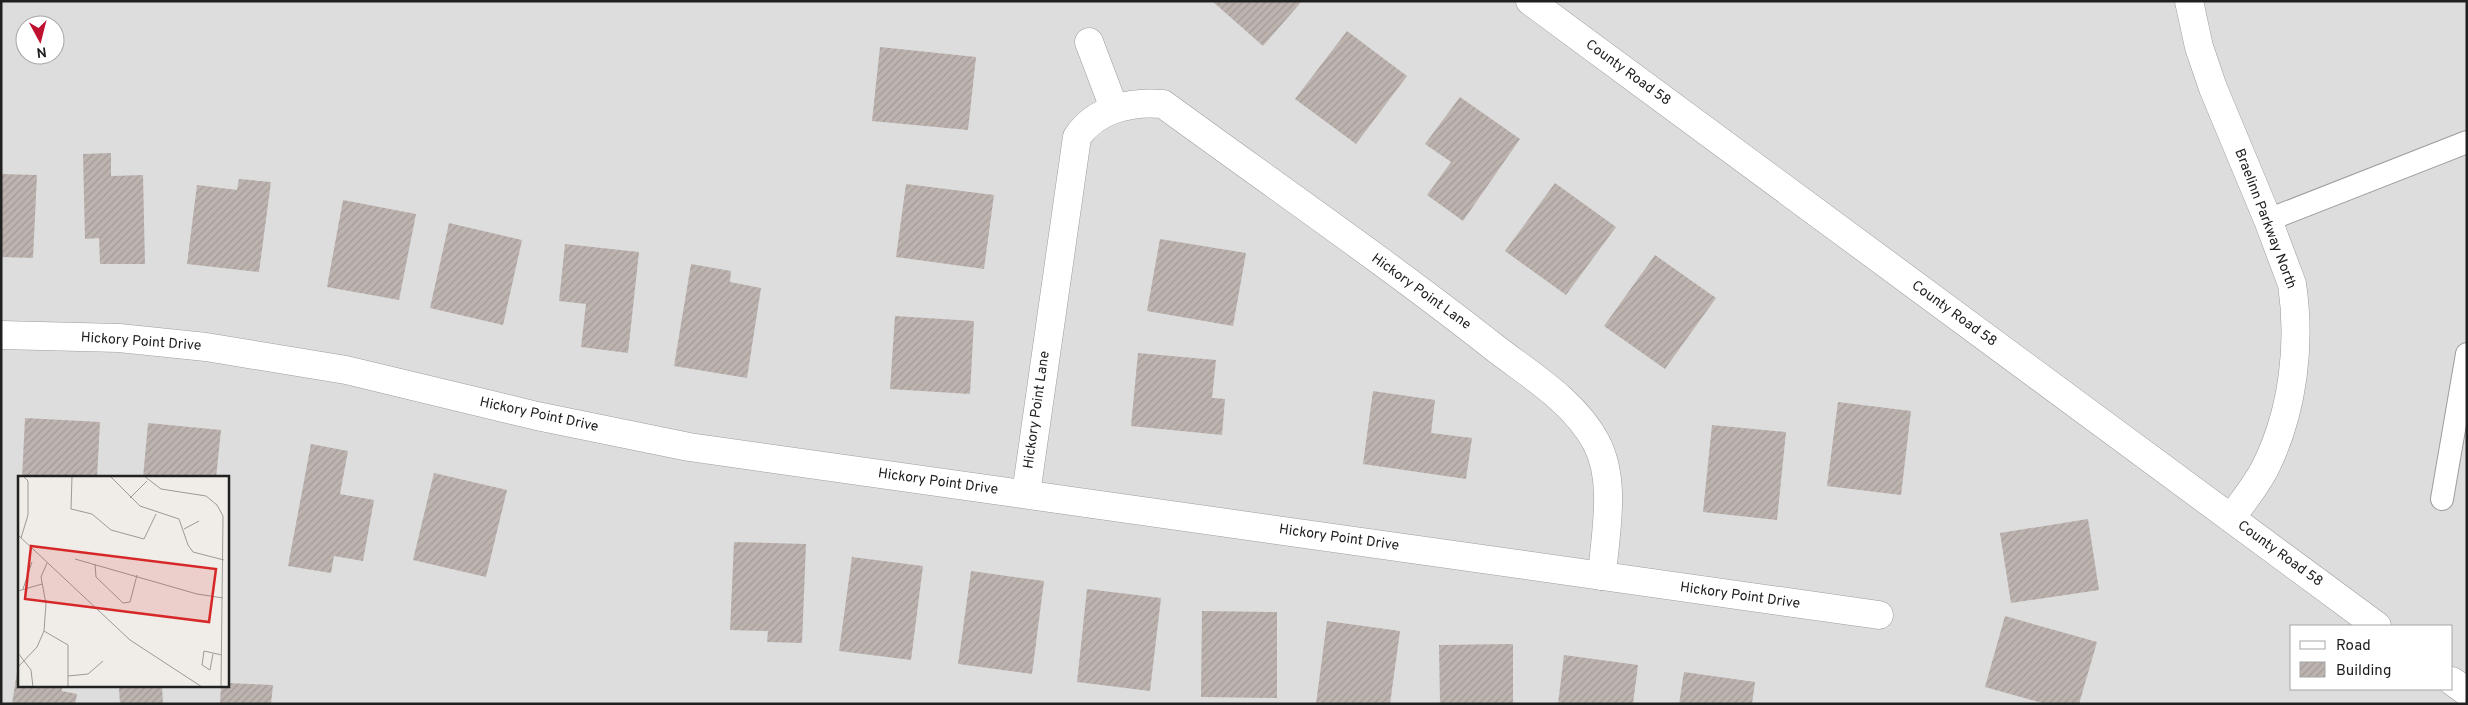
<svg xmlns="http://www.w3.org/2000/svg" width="2468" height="705" viewBox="0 0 2468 705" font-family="Overpass,sans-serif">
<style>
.residential{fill:#dedddd;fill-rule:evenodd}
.building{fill:url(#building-hatch)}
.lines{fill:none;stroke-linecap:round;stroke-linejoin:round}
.service-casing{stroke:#9d9d9d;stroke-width:24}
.minor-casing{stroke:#9d9d9d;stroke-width:29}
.tertiary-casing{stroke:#9d9d9d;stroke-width:29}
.service{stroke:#fff;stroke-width:22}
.minor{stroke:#fff;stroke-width:28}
.tertiary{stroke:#fff;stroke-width:28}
.labels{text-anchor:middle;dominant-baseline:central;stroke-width:5;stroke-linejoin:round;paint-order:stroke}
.street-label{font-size:14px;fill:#202020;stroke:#fff}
.inset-road{fill:none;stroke:#9d9a97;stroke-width:1}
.view{fill:#d62828;fill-opacity:0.15;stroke:#d62828;stroke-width:2.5}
.inset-edge{fill:none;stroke:#202020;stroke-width:2.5}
</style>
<defs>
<pattern id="building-hatch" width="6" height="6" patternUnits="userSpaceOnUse" patternTransform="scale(1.25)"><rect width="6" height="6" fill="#bdb4b0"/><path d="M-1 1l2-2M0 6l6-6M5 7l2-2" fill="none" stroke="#a29a97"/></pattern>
</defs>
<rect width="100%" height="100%" fill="#f0ece7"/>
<path class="residential" d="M1,1H2467V704H1ZM25,25H55V55H25ZM19,478H228V686H19ZM2292,626H2452V689H2292Z"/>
<g class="building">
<path d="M1212,1H1302L1263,46Z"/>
<path d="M1347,31L1407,76L1356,144L1295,99Z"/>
<path d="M880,47L976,57L968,130L872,121Z"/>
<path d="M1460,97L1520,139L1463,221L1427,195L1451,162L1425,144Z"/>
<path d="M111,153V176L143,175L145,264H100L99,238L85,239L83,154Z"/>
<path d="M1,174L37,175L33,258L1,257Z"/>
<path d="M239,179L271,182L259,272L187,264L197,185L237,190Z"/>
<path d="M1555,183L1616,227L1566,295L1505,251Z"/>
<path d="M906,184L994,195L984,269L896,257Z"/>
<path d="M343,200L416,214L399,300L327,287Z"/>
<path d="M449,223L522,240L503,325L430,308Z"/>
<path d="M1160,239L1246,253L1233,326L1147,311Z"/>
<path d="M565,244L639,252L628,353L581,347L586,304L559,301Z"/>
<path d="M1655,255L1716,298L1665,369L1604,326Z"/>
<path d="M691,264L731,271L730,282L761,288L747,378L674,366Z"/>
<path d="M895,316L974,321L970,394L890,389Z"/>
<path d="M1138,353L1216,360L1212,398L1225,399L1222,435L1131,426Z"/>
<path d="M1373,391L1435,400L1431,433L1472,438L1466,479L1363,464Z"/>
<path d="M1838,402L1911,411L1901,495L1827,486Z"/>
<path d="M25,418L100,422L97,478H22Z"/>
<path d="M148,423L221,430L216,478H143Z"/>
<path d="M1712,425L1786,432L1777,520L1703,512Z"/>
<path d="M311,444L348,451L340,494L374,500L363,561L334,556L331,573L288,566Z"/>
<path d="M434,473L507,490L486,577L413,560Z"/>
<path d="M2088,519L2099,590L2011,603L2000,533Z"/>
<path d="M734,542L806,544L802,643L767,642L768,631L730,630Z"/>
<path d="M852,557L923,566L911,660L839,651Z"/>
<path d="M971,571L1044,581L1032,674L958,664Z"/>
<path d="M1087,589L1161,598L1150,691L1077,682Z"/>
<path d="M1202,611L1277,612V698L1201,697Z"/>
<path d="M2005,616L2097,642L2079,704H2046L1985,687Z"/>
<path d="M1327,621L1400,631L1390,704H1316Z"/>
<path d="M1513,644V704H1440L1439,645Z"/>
<path d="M1564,655L1638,665L1633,704H1558Z"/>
<path d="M18,665L19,686H62V691L77,694L75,704H12Z"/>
<path d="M1684,672L1755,682L1752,704H1679Z"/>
<path d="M228,683L273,685L271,704H220L221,686H228Z"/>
<path d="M162,686L163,704H120L119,688Z"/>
</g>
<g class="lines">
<g class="service-casing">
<g id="service">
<path d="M2268,220L2467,142"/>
<path d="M2442,499L2467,354"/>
</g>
</g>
<g class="minor-casing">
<g id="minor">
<path d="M2189,1L2199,47L2213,88L2268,220L2292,284C2301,344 2293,410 2267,464C2258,484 2243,501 2231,518"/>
<path d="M1089,42L1114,108"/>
<path d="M1,335L119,338L206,347L346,370L537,416L689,447L1879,615"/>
<path d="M1026,494L1077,137C1096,109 1131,101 1163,104C1274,185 1387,263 1495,348C1530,375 1574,401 1596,442C1617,481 1605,534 1602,576"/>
</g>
</g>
<g class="tertiary-casing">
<g id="tertiary">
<path d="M1530,1L2377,626"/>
<path d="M2452,681L2467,692"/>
</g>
</g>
<use href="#service" class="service"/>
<use href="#minor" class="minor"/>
<use href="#tertiary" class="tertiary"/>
</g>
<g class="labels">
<g class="street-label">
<text transform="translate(1628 73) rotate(36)">County Road 58</text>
<text transform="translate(2265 219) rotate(69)">Braelinn Parkway North</text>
<text transform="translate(1421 292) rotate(36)">Hickory Point Lane</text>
<text transform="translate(1954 314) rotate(36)">County Road 58</text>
<text transform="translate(141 342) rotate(4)">Hickory Point Drive</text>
<text transform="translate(1037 410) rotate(-82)">Hickory Point Lane</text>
<text transform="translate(539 415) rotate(12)">Hickory Point Drive</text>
<text transform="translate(938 482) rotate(8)">Hickory Point Drive</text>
<text transform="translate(1339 538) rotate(8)">Hickory Point Drive</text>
<text transform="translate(2280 554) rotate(36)">County Road 58</text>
<text transform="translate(1740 596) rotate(8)">Hickory Point Drive</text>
</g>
</g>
<g transform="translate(18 476)">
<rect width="211" height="211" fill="#f0ece7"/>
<path class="inset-road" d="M54,0L53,33L74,38L93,54L126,63L138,38M92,0L122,30L161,43L170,69L175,76L206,84M126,0L143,13L188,20L199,29L205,40L203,211M112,22L129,5M166,53L181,45M0,59L112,164L184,211M3,62L10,39V5L5,0M57,83L179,118L205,122M77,88L78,101L105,127L112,126L119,99M5,113L14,86M0,115L24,108M26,155L50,169V211M0,177L13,194L15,211M195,178L192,194L184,189L186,175L204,179M0,191L19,171L26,155L28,128L23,101L29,87M50,200L70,198L85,185"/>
<path class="view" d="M13,70L198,93L191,146L7,123Z"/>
<rect width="211" height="211" class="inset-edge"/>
</g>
<rect width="2468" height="705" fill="none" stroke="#202020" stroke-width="5"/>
<rect x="2290" y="625" width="162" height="65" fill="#ffffff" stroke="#a6a6a6"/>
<rect x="2300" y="641" width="25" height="8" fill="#ffffff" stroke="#a6a6a6"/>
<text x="2336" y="650" font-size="15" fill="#202020">Road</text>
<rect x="2300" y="662" width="25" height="15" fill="url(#building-hatch)" stroke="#a6a6a6"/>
<text x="2336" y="675" font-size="15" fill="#202020">Building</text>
<g transform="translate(40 40) rotate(173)"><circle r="24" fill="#ffffff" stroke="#a6a6a6"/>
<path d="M0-4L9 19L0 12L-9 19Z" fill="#c01030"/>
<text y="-8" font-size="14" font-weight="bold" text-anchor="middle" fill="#202020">N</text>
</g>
</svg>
